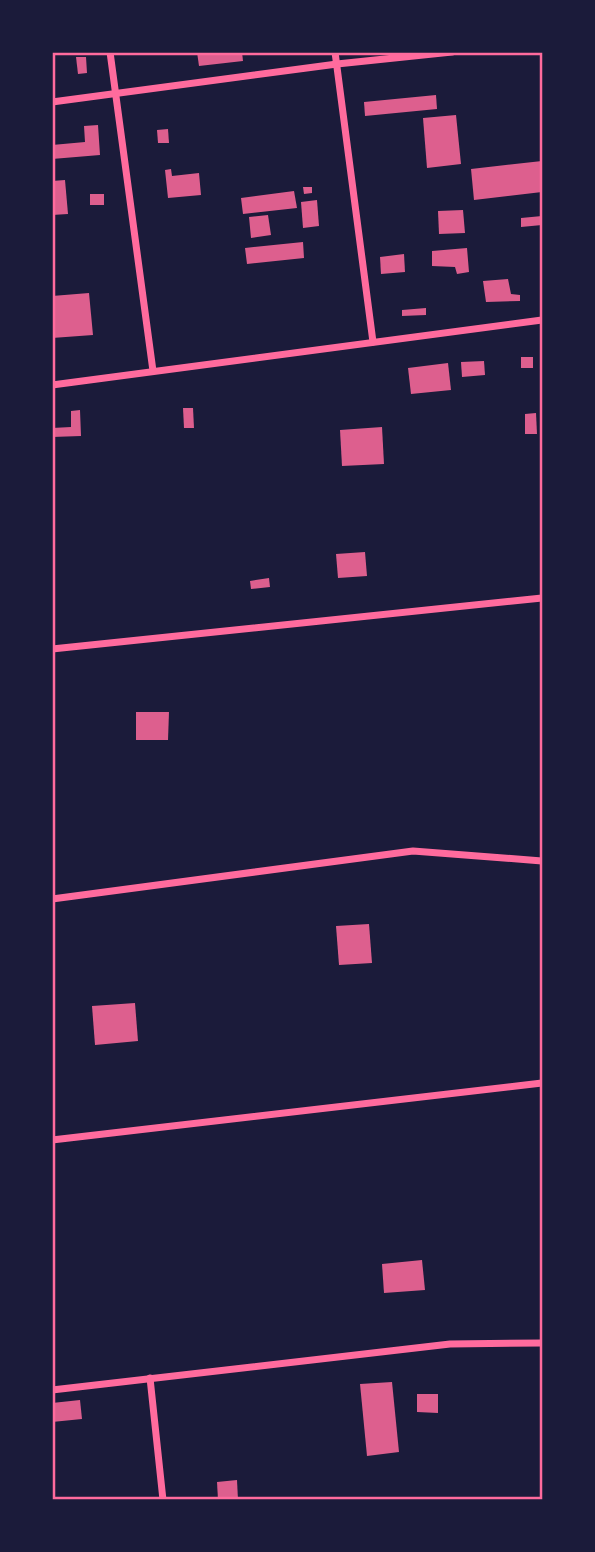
<svg xmlns="http://www.w3.org/2000/svg" width="595" height="1552" viewBox="0 0 595 1552" font-family="'Open Sans',sans-serif">
<style>
.building{fill:#dd5f8e}
.lines{fill:none;stroke-linecap:round;stroke-linejoin:round}
.minor{stroke:#ff6b9d;stroke-width:7}
.neatline{fill:none;stroke:#ff6b9d;stroke-width:2.5}
</style>
<rect width="100%" height="100%" fill="#1b1b3a"/>
<g class="building">
<path d="M197,52H242L243,61L199,66Z"/>
<path d="M76,57H86L87,73L78,74Z"/>
<path d="M436,95L437,109L365,116L364,102Z"/>
<path d="M456,115L461,164L427,168L423,118Z"/>
<path d="M98,125L100,155L52,159V145L85,142L84,126Z"/>
<path d="M168,129L169,143H158L157,130Z"/>
<path d="M542,161V192L474,200L471,169Z"/>
<path d="M171,169L172,176L199,173L201,195L168,198L165,170Z"/>
<path d="M65,180L68,214L52,215V181Z"/>
<path d="M303,187H312V193L304,194Z"/>
<path d="M294,191L297,208L243,214L241,198Z"/>
<rect x="90" y="194" width="14" height="11"/>
<path d="M317,200L319,226L303,228L301,202Z"/>
<path d="M463,210L465,233L439,234L438,211Z"/>
<path d="M268,215L271,235L251,238L249,217Z"/>
<path d="M542,216V225L521,227V218Z"/>
<path d="M303,242L304,258L247,264L245,248Z"/>
<path d="M467,248L469,272L457,274L455,267L432,266V251Z"/>
<path d="M404,254L405,272L381,274L380,257Z"/>
<path d="M508,279L511,294L520,295V301L486,302L483,281Z"/>
<path d="M89,293L93,335L52,338V296Z"/>
<path d="M426,308V315L402,316V310Z"/>
<rect x="521" y="357" width="12" height="11"/>
<path d="M484,361L485,375L462,377L461,362Z"/>
<path d="M448,363L451,390L411,394L408,368Z"/>
<path d="M183,408H193L194,428H184Z"/>
<path d="M80,410L81,436L52,437V428L71,427V411Z"/>
<path d="M536,413L537,434H525V414Z"/>
<path d="M382,427L384,464L342,466L340,430Z"/>
<path d="M365,552L367,576L338,578L336,554Z"/>
<path d="M269,578L270,587L251,589L250,581Z"/>
<path d="M136,712H169L168,740H136Z"/>
<path d="M369,924L372,963L339,965L336,926Z"/>
<path d="M135,1003L138,1041L95,1045L92,1006Z"/>
<path d="M422,1260L425,1290L384,1293L382,1264Z"/>
<path d="M392,1382L399,1452L367,1456L360,1384Z"/>
<path d="M417,1394H438V1413L417,1412Z"/>
<path d="M80,1400L82,1419L52,1422V1403Z"/>
<path d="M237,1480L238,1500H218L217,1482Z"/>
</g>
<g class="lines">
<g class="minor">
<path d="M110,52L153,371"/>
<path d="M335,52L373,342"/>
<path d="M52,102L337,64L452,52"/>
<path d="M52,385L542,320"/>
<path d="M52,649L542,598"/>
<path d="M52,899L413,851L542,861"/>
<path d="M52,1140L542,1083"/>
<path d="M150,1378L163,1500"/>
<path d="M52,1390L450,1344L542,1343"/>
</g>
</g>
<rect width="595" height="1552" fill="none" stroke="#1b1b3a" stroke-width="108"/>
<rect x="54" y="54" width="487" height="1444" class="neatline"/>
</svg>
